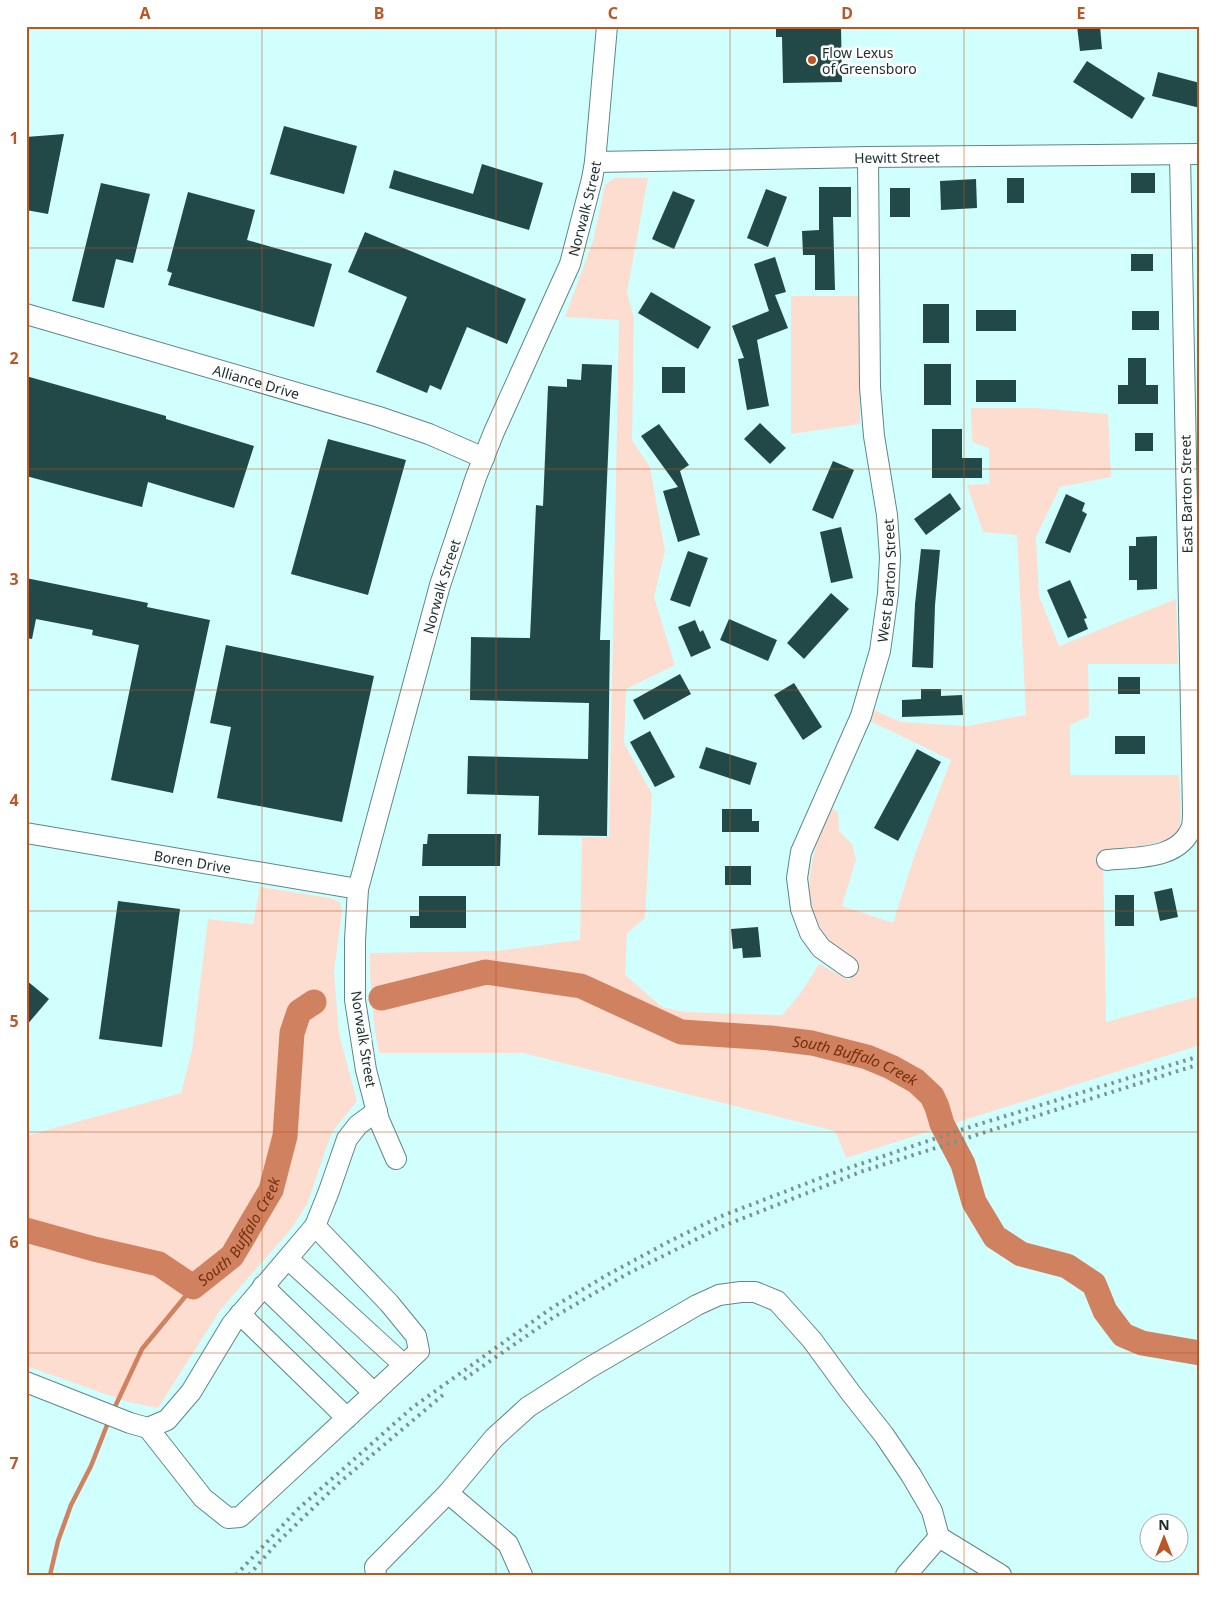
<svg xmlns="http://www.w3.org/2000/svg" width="1226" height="1601" viewBox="0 0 1226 1601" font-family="'Noto Sans',sans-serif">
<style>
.green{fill:#fcddd0}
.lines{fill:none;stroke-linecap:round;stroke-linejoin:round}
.stream{stroke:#d08160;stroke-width:4.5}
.river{stroke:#d08160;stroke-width:25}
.building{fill:#224847}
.minor-casing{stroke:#5d8887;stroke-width:22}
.minor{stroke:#fff;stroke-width:20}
.rail{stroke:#759594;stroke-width:4;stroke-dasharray:2.5 5;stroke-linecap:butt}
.grid{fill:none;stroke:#bb5627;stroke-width:1;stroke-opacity:0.55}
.poi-dot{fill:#bb5627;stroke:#fff;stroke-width:2}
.labels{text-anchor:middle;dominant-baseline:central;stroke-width:5;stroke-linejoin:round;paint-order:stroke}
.poi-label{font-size:14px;fill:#1b2d2c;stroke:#fff;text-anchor:start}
.street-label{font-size:14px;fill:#1b2d2c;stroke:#fff}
.water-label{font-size:15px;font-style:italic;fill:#762e09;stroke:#fff}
.neatline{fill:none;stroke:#bb5627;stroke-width:2}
.grid-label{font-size:16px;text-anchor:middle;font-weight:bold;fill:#bb5627}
</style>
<rect width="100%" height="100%" fill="#d1fffe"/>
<g class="green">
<path d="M614,178H648L627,292L634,319L632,440L650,467L665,551L654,597L675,665L626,689L624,743L652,794L645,918L627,933L625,975L662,1007L684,1012L782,1015L800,994L819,964L849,980L857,960C850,956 840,951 834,945C793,904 812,854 830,808L838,812L839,831L852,844L856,859L842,906L893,923L915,854L951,760L870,721L874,710L901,722L967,726L1026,715L1017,535L983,532L967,485L989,484V448L972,442L971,408H1035L1108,414L1111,477L1060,487L1036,537L1039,596L1059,646L1176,599L1178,664H1088L1089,716L1070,725V775H1179C1179,788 1184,822 1177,832C1167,846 1120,848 1103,851L1106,1022L1200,996V1045L846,1158L835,1131L523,1053H379C372,1020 370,987 370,953L496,951L580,940L582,837H609L619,320L565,317L593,241L605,185Z"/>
<path d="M791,296H860V424L791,434Z"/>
<path d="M260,887L330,898L340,902L342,911L334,972L339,1034L357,1101L332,1132L307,1204L292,1228L221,1309L158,1408L128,1402L26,1366V1136L181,1093L192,1050L208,919L253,924Z"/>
</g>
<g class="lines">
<g class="stream">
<path d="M113,1411L142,1349L193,1287"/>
<path d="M50,1575L58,1541L71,1505L91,1466L109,1420"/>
</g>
<g class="river">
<path id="s1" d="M381,998L486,972L581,986L681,1032L770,1038L812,1043L867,1057L891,1067L916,1081L932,1096L937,1107L942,1124L963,1164L974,1202L995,1237L1021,1254L1067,1266L1094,1284L1105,1311L1123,1335L1142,1343L1200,1353"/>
<path id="s2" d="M26,1230L94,1249L159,1264L193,1287L232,1256L271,1190L285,1136L292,1033L299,1012L314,1002"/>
</g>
</g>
<g class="building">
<path d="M776,26H841L842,82L783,83L782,37H776Z"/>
<path d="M1077,26H1100L1102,49L1080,51Z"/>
<path d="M1087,61L1145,98L1132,119L1073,82Z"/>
<path d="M1158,72L1200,83V108L1152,96Z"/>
<path d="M284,126L357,146L344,194L270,174Z"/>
<path d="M64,134L48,214L26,210V137Z"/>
<path d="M482,164L543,183L529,230L389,188L394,170L473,194Z"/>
<rect x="1131" y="173" width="24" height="20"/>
<rect x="1007" y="178" width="17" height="25"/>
<path d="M976,179L977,208L941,210L940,181Z"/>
<path d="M101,183L150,194L133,263L116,259L104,308L72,301Z"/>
<path d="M819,187H851V217H833L835,290H815V255H803L802,231L819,230Z"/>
<rect x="890" y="188" width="20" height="29"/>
<path d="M766,189L787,197L768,247L747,238Z"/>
<path d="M673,191L695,200L674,249L652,239Z"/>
<path d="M188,192L255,210L247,240L332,264L314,327L168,285L172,273L167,271Z"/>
<path d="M365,232L526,299L507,344L467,327L441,390L430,385L427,393L376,372L407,297L348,272Z"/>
<rect x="1131" y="254" width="22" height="17"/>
<path d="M775,257L786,292L775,295L788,328L757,340L769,406L747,410L738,359L744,358L732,326L769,311L754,264Z"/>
<path d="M651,292L711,327L698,349L638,313Z"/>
<rect x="923" y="304" width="26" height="39"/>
<rect x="976" y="310" width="40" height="21"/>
<rect x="1132" y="311" width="27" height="19"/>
<path d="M1128,358H1146V385H1158V404H1118V385H1128Z"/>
<path d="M582,364L612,365L600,640H610L607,836L538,835L539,796L467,794L468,756L588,759L589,703L470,700L471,637L530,638L536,505L543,506L548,386L567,387V379L581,380Z"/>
<rect x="924" y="364" width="27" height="41"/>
<rect x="662" y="367" width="23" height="26"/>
<path d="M26,376L166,416V419L254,446L234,508L148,482L142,507L26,476Z"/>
<rect x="976" y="380" width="40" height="22"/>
<path d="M760,423L786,448L770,464L744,439Z"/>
<path d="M659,424L689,465L680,471L700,535L678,542L663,491L678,487L641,436Z"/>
<path d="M932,429H962V458H982V478H932Z"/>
<rect x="1135" y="433" width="18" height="18"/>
<path d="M328,439L406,460L368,595L291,574Z"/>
<path d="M833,461L854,470L833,519L812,510Z"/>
<path d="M950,493L961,509L926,535L914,519Z"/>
<path d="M1066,494L1085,503L1082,511L1087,514L1070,553L1045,543Z"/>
<path d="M841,527L853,578L831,583L820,532Z"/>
<path d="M1157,536V589L1137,590V580H1129V546H1136V537Z"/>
<path d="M921,549L940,550L935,605L933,668L912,667L915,604Z"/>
<path d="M688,551L708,558L690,607L670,600Z"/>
<path d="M26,578L148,603L147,607L210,620L173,793L111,780L139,645L92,635L93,630L36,619L32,639L26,638Z"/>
<path d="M1070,580L1087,618L1084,619L1088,629L1068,638L1047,590Z"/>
<path d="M831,593L849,609L804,659L787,643Z"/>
<path d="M729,619L777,640L768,661L720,640Z"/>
<path d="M695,620L700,632L703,630L711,648L691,657L678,627Z"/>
<path d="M226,645L374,676L342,822L217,798L231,727L210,723Z"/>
<path d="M680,674L691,694L644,720L633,700Z"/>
<rect x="1118" y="677" width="22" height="17"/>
<path d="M794,683L822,727L803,740L774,695Z"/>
<path d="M921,689H941V696L962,695L963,715L902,717V700L921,699Z"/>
<path d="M650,731L675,777L655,787L630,742Z"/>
<rect x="1115" y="736" width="30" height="18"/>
<path d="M706,747L757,763L750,785L699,768Z"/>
<path d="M917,749L941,762L898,841L874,828Z"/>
<path d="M722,809H752V821H759V832H722Z"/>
<path d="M428,834H501L500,866H422L423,844H427Z"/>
<rect x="725" y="866" width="26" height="19"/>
<path d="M1172,888L1178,917L1160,921L1154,892Z"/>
<rect x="1115" y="895" width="19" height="31"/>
<path d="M419,896H466V928H410V916H419Z"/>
<path d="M118,901L180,909L162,1047L99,1039Z"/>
<path d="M758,927L761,957L743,958L742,948L733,949L731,929Z"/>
<path d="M26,980L49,999L26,1026Z"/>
</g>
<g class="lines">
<g class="minor-casing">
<g id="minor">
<path id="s3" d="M595,162L868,157L1200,154"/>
<path id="s4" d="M26,314L376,416L429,434L484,458"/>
<path id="s5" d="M26,833L358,889"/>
<path d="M1107,860C1136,857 1181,860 1192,826C1193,821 1193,815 1193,811L1180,155"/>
<path id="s6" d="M848,967L821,948L810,933L801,909L797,878L801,852L861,716L880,651L888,594L890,557L887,515L874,436L870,387L868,157"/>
<path id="s7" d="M396,1159L379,1120L366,1070L355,1000V940L358,889L440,585L476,477L494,432L570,264L592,179L595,162L607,26"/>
<path d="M288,1259L404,1365"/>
<path d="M263,1286L374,1393"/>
<path d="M240,1314L347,1418"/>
<path d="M26,1382L130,1423L148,1428L167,1420L191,1392L232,1324L315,1226L329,1191L347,1139L358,1125L377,1111"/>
<path d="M148,1428L203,1498L228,1518L240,1517L419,1351L416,1336L389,1303L315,1226"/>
<path d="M448,1493L508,1544L522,1575"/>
<path d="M376,1575L375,1567L448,1493L494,1438L528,1407L589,1368L697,1305L719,1295L741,1292H755L777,1301L812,1340L850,1392L884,1435L911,1475L932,1511L939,1537"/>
<path d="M906,1575L939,1537L1001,1575"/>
</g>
</g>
<use href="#minor" class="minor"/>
<g class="rail">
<path d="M464,1379L554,1317L627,1274L723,1226L863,1171L1200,1064"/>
<path d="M236,1575L298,1509L413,1407L553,1307L607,1275L670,1241L719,1217L831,1174L957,1131L1200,1056"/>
<path d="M249,1575L276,1544L339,1483L444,1394"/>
</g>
</g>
<path class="grid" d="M262,26V1575M496,26V1575M730,26V1575M964,26V1575M26,248H1200M26,469H1200M26,690H1200M26,911H1200M26,1132H1200M26,1353H1200"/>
<circle class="poi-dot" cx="812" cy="60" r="5"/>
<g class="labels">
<g class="poi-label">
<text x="822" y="52">Flow Lexus<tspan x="822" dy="16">of Greensboro</tspan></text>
</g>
<g class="street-label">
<text stroke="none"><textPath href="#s3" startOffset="302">Hewitt Street</textPath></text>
<text stroke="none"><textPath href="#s7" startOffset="995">Norwalk Street</textPath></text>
<text stroke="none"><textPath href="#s4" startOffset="240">Alliance Drive</textPath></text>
<text transform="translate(1186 494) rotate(-91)">East Barton Street</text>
<text stroke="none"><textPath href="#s6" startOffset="422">West Barton Street</textPath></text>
<text stroke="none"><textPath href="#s7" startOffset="590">Norwalk Street</textPath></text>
<text stroke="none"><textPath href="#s5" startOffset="169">Boren Drive</textPath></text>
<text transform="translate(364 1039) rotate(81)">Norwalk Street</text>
</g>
<g class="water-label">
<text stroke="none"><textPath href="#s1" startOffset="492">South Buffalo Creek</textPath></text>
<text stroke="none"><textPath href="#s2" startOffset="252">South Buffalo Creek</textPath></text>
</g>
</g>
<rect width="1226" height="1601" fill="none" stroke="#ffffff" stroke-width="55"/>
<g transform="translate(1164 1538)"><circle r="24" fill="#ffffff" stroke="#a4abab"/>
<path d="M0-4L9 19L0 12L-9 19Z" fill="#bb5627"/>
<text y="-8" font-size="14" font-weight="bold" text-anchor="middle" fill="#1b2d2c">N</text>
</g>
<rect x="28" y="28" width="1170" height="1546" class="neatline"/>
<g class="grid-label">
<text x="145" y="19">A</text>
<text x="379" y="19">B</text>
<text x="613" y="19">C</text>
<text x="847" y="19">D</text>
<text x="1081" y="19">E</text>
<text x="14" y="144">1</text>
<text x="14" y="364">2</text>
<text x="14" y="585">3</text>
<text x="14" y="806">4</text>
<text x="14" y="1027">5</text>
<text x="14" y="1248">6</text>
<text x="14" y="1469">7</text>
</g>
</svg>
